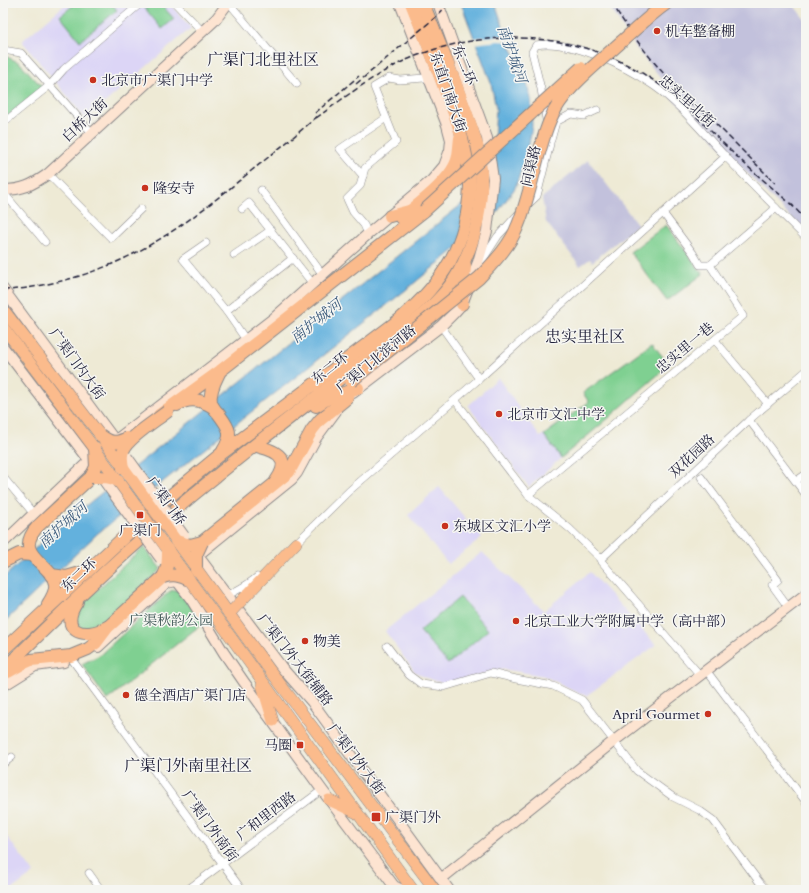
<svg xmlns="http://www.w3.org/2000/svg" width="809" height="893" viewBox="0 0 809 893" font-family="Cardo,'Noto Serif SC',serif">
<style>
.built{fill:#dcd5f6}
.industrial{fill:#c2c1dc}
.green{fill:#7fd091;stroke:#507966}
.water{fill:#63b1dd;stroke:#426a8c}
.pier{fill:#eeead5}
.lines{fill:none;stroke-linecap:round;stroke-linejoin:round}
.street-casing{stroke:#888688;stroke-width:8}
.secondary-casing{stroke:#888688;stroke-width:12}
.primary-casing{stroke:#888688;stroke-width:12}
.highway-casing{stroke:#888688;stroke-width:14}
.street{stroke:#fff;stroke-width:7}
.secondary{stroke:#fde4d1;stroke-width:10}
.primary{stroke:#fbbb8c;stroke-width:11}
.highway{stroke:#fbbb8c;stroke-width:12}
.rail{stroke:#22223b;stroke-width:1.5;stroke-dasharray:6 3;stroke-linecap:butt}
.secondary-bridge-casing{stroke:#888688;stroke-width:12;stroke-linecap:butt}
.primary-bridge-casing{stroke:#888688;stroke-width:12;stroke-linecap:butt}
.highway-bridge-casing{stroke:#888688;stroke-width:14;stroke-linecap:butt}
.secondary-bridge{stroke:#fde4d1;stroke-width:10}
.primary-bridge{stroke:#fbbb8c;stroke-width:11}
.highway-bridge{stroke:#fbbb8c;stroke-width:12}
.poi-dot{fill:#c8321e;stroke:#f6f6f2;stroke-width:1.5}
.labels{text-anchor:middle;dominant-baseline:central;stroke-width:3;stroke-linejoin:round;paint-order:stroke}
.poi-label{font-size:14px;fill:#22223b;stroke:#f6f6f2;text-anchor:start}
.street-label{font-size:14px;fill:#22223b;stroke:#f6f6f2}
.park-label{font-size:14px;fill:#3e5655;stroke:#f6f6f2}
.water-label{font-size:15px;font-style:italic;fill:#3c5b7c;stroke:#f6f6f2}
.quarter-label{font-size:16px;fill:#22223b;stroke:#f6f6f2}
</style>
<rect width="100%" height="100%" fill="#f6f6f2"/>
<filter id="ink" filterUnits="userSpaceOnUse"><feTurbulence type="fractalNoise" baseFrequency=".025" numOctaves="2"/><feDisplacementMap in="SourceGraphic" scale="8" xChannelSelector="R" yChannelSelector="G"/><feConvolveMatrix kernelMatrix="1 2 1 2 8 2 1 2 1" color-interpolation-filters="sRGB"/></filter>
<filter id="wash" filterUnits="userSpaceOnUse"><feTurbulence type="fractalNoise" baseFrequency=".012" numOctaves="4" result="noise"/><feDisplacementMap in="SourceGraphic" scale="16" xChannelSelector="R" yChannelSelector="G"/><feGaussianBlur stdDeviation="0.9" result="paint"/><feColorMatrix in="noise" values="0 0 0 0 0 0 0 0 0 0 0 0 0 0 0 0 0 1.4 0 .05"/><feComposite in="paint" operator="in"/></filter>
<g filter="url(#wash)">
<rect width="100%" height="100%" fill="#eeead5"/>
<g class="built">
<path d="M67,3H169L191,28L86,119L22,41Z"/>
<path d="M652,343L669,365L604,422L561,458L529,487L468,406L498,378L540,437L589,402L583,393Z"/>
<path d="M439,487L482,538L448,564L408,515Z"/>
<path d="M482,552L544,611L590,572L656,645L586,696L544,676L503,669L445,684L424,677L414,671L385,631Z"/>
<path d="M4,833L34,873L11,890H3V834Z"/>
</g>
<g class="industrial">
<path d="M607,3H792L806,21V228L799,226L686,111L658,86L663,80L639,52Z"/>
<path d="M588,160L638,225L592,262L590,259L580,266L546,222L542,198Z"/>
</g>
<g class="green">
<path d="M76,3H111L117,10L80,41L60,16Z"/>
<path d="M146,3H160L174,19L162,29L143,6Z"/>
<path d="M3,55L20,63L43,88L3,120Z"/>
<path d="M666,225L703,274L667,301L630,252Z"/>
<path d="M652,343L669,365L604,422L561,458L544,435L589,402L583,393Z"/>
<path d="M144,547L161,569L98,629L85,632L74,621L78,607Z"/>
<path d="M173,590H177L181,592L203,623L107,700L82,664L100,655L169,592Z"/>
<path d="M460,597L488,630L448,664L420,631Z"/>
</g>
<path class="water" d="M461,3H495L510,46L523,69L531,99L532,126L528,150L515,188L493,218L407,289L98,533L3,623V578L53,532L477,192L493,160L496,108L491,83Z"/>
<path class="pier" d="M509,35L511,42L498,41L474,44L472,38Z"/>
</g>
<g filter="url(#ink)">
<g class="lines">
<g class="street-casing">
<g id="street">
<path d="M175,3L202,31"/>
<path d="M229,3L297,84"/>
<path d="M3,50L21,53L92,133"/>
<path d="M3,123L50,85L64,69L141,3"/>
<path d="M551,140L556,122L571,114L584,116L597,110"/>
<path d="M48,174L111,238L141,209"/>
<path d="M363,176L340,149L386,118"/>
<path d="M261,190L323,275"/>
<path d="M3,192L45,242"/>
<path d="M242,209L249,203L313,284"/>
<path d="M663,213L693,253L700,265H710"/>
<path d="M368,234L364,225L353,212L347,199L360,186L365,168L396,142L374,87L389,78L400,80L424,78L429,77"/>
<path d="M206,243L183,259L226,311L246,340"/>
<path d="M234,255L271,230"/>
<path d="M480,264L498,236L520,212L537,196L550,144L541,89L532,52L536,45C569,38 627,67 654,86C680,104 703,133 725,156C752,184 779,211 806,238"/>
<path d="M226,311L293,258"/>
<path d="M441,326L479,379L726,156"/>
<path d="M715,340L768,404"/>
<path d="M455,400L528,495L570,529L601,559"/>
<path d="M749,420L806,495"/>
<path d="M3,477L33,513"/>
<path d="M701,477L778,580L772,585L788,607"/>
<path d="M796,481L806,474"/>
<path d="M528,495L743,316L710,265L776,208"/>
<path d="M293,546L349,491L479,379"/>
<path d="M227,596C238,589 247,586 257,577"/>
<path d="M387,646L409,675L421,684L444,687L491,673L516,679L553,686L582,700L637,771L673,797L699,810L713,820L760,883L767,890"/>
<path d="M73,661L242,890"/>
<path d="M706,670L806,802"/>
<path d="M700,675L602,562L601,559L749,420L806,371"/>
<path d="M3,764L12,757"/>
<path d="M89,873L101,890"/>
<path d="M187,890L322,790"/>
</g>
</g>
<g class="secondary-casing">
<g id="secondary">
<path d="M3,190C23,190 32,185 48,174L216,19L228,3"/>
<path d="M3,289L119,446"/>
<path d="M3,347L93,465"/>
<path d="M353,393L441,326L454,313L462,304L478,262L487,231L493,179L487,138L438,3"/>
<path d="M3,543L90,460L274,318L368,234L432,180L444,166L450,150L451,140L447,125L400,3"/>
<path d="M198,556L283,669L312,702L449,890"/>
<path d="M174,577L191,599L224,653L244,682L322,790L394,886L402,890"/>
<path d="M98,647L167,583L190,578L197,573L199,568L198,555L292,479L297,473L316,438L336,411"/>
<path d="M3,686L35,666L64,662"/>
<path d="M441,879L614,741L806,594"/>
</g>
</g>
<g class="primary-casing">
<g id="primary">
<path d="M3,309L39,356"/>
<path d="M3,327L31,364"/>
<path d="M245,597L296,543"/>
<path d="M266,665L435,890"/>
<path d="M256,672L413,890"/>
<path d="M262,685L273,721"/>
<path d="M329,800L357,813"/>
</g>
</g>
<g class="highway-casing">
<g id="highway">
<path d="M390,216L409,211"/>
<path d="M401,218C418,205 451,180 457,160C459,153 459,145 460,138"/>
<path d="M462,304L465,265"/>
<path d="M219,373C215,381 209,392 211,402C212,406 215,410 218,413C229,428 234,433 223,451"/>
<path d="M177,405C189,397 202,400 213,407"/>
<path d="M316,406L327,399L358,388"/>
<path d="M159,415L220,371L424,211"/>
<path d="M260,447C281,452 290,461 276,481"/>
<path d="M202,542L289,472L312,430L320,420L347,398"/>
<path d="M3,562L19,554L32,555"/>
<path d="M51,575L66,577L84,572"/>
<path d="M77,602C58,630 83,641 107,627"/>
<path d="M48,604C52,598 56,591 55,584C52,562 11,556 38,526L91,477"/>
<path d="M3,650L152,511L221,454L399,320C443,283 468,244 470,185C470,179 469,173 468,167C464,138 454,112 443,85C433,58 422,30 411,3"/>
<path d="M3,670C55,619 107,568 162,521C245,450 333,385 419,318C433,305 448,291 457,275C479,238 487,187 477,145C471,123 462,101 454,79C444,54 433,28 423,3"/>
<path d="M8,672L22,664L31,660L71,656L88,649L96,643L108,627L163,577"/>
</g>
</g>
<use href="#street" class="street"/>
<use href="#secondary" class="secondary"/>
<use href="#primary" class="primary"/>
<use href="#highway" class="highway"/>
<g class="rail">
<path d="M612,3C637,46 671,83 705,118"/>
<path d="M356,84L437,16L449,3"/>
<path d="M703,111L775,183"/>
<path d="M315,113L359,76"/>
<path d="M316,118C344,98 372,76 404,61C486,24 587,31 660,85C685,103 706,127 728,148C749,169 772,187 794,207"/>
<path d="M790,203L806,220"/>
<path d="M3,290C18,290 33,287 48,284C131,267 187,224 251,171C274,153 297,134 319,115"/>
</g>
<g class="secondary-bridge-casing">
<g id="secondary-bridge">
<path d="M127,457L184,536"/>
<path d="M102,478L161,559"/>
</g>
</g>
<g class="primary-bridge-casing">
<g id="primary-bridge">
<path d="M39,356L100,435L266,665"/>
<path d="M31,364L92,445L256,672"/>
<path d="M229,614L245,597"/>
</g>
</g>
<g class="highway-bridge-casing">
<g id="highway-bridge">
<path d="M424,211L581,68"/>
<path d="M351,381L479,278C494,262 510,246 518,225C532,191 536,153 550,120C562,90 597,64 621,42C636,29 650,15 667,3"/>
<path d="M100,435C111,443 115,444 127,438"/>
<path d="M123,468C122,461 120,455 124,449C129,437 157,420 168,411"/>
<path d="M91,477L96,467L95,448"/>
<path d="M91,477C101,477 109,476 118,481"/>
<path d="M176,541L190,545L202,542"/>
<path d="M196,570V555L202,542"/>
<path d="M163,577C168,568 168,561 168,550"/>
<path d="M163,577C173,574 180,575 189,580"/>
</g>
</g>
<use href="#secondary-bridge" class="secondary-bridge"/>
<use href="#primary-bridge" class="primary-bridge"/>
<use href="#highway-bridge" class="highway-bridge"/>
</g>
</g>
<g class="poi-dot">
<circle cx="657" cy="31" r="4"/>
<circle cx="93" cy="80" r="4"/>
<circle cx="145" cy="188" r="4"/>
<circle cx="499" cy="414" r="4"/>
<rect x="136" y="511" width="8" height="8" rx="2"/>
<circle cx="445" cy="526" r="4"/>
<circle cx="516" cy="621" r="4"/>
<circle cx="305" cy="641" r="4"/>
<circle cx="126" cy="695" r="4"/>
<circle cx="708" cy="714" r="4"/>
<rect x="296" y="741" width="8" height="8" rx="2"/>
<rect x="371" y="812" width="10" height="10" rx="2"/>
</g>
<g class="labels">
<g class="poi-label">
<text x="665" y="31">机车整备棚</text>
<text x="101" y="80">北京市广渠门中学</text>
<text x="153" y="188">隆安寺</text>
<text x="507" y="414">北京市文汇中学</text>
<text x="453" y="526">东城区文汇小学</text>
<text x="140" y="530" text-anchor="middle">广渠门</text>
<text x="524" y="621">北京工业大学附属中学（高中部）</text>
<text x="313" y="641">物美</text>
<text x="134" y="695">德全酒店广渠门店</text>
<text x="700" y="714" text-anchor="end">April Gourmet</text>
<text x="292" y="745" text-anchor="end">马圈</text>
<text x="385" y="817">广渠门外</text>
</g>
<g class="street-label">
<text transform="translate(464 65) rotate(68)">东二环</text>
<text transform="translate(448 92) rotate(71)">东直门南大街</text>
<text transform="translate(687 101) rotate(42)">忠实里北街</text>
<text transform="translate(85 120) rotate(-43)">白桥大街</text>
<text transform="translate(531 166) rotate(-77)">问渠路</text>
<text transform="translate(685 348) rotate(-40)">忠实里一巷</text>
<text transform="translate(376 359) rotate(-39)">广渠门北滨河路</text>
<text transform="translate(77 364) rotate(54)">广渠门内大街</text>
<text transform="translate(330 368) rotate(-38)">东二环</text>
<text transform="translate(692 456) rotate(-43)">双花园路</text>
<text transform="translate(166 501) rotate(54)">广渠门桥</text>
<text transform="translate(79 575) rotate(-43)">东二环</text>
<text transform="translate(295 660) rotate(52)">广渠门外大街辅路</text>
<text transform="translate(356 759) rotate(53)">广渠门外大街</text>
<text transform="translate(266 816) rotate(-37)">广和里西路</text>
<text transform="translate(210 826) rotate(54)">广渠门外南街</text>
</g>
<g class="park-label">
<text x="171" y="620">广渠秋韵公园</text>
</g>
<g class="water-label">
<text transform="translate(512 54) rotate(71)">南护城河</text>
<text transform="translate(316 321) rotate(-38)">南护城河</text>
<text transform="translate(63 525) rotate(-42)">南护城河</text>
</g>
<g class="quarter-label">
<text x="263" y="60">广渠门北里社区</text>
<text x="585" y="337">忠实里社区</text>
<text x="188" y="766">广渠门外南里社区</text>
</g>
</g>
<rect width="809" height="893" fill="none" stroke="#f6f6f2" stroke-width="16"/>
</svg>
